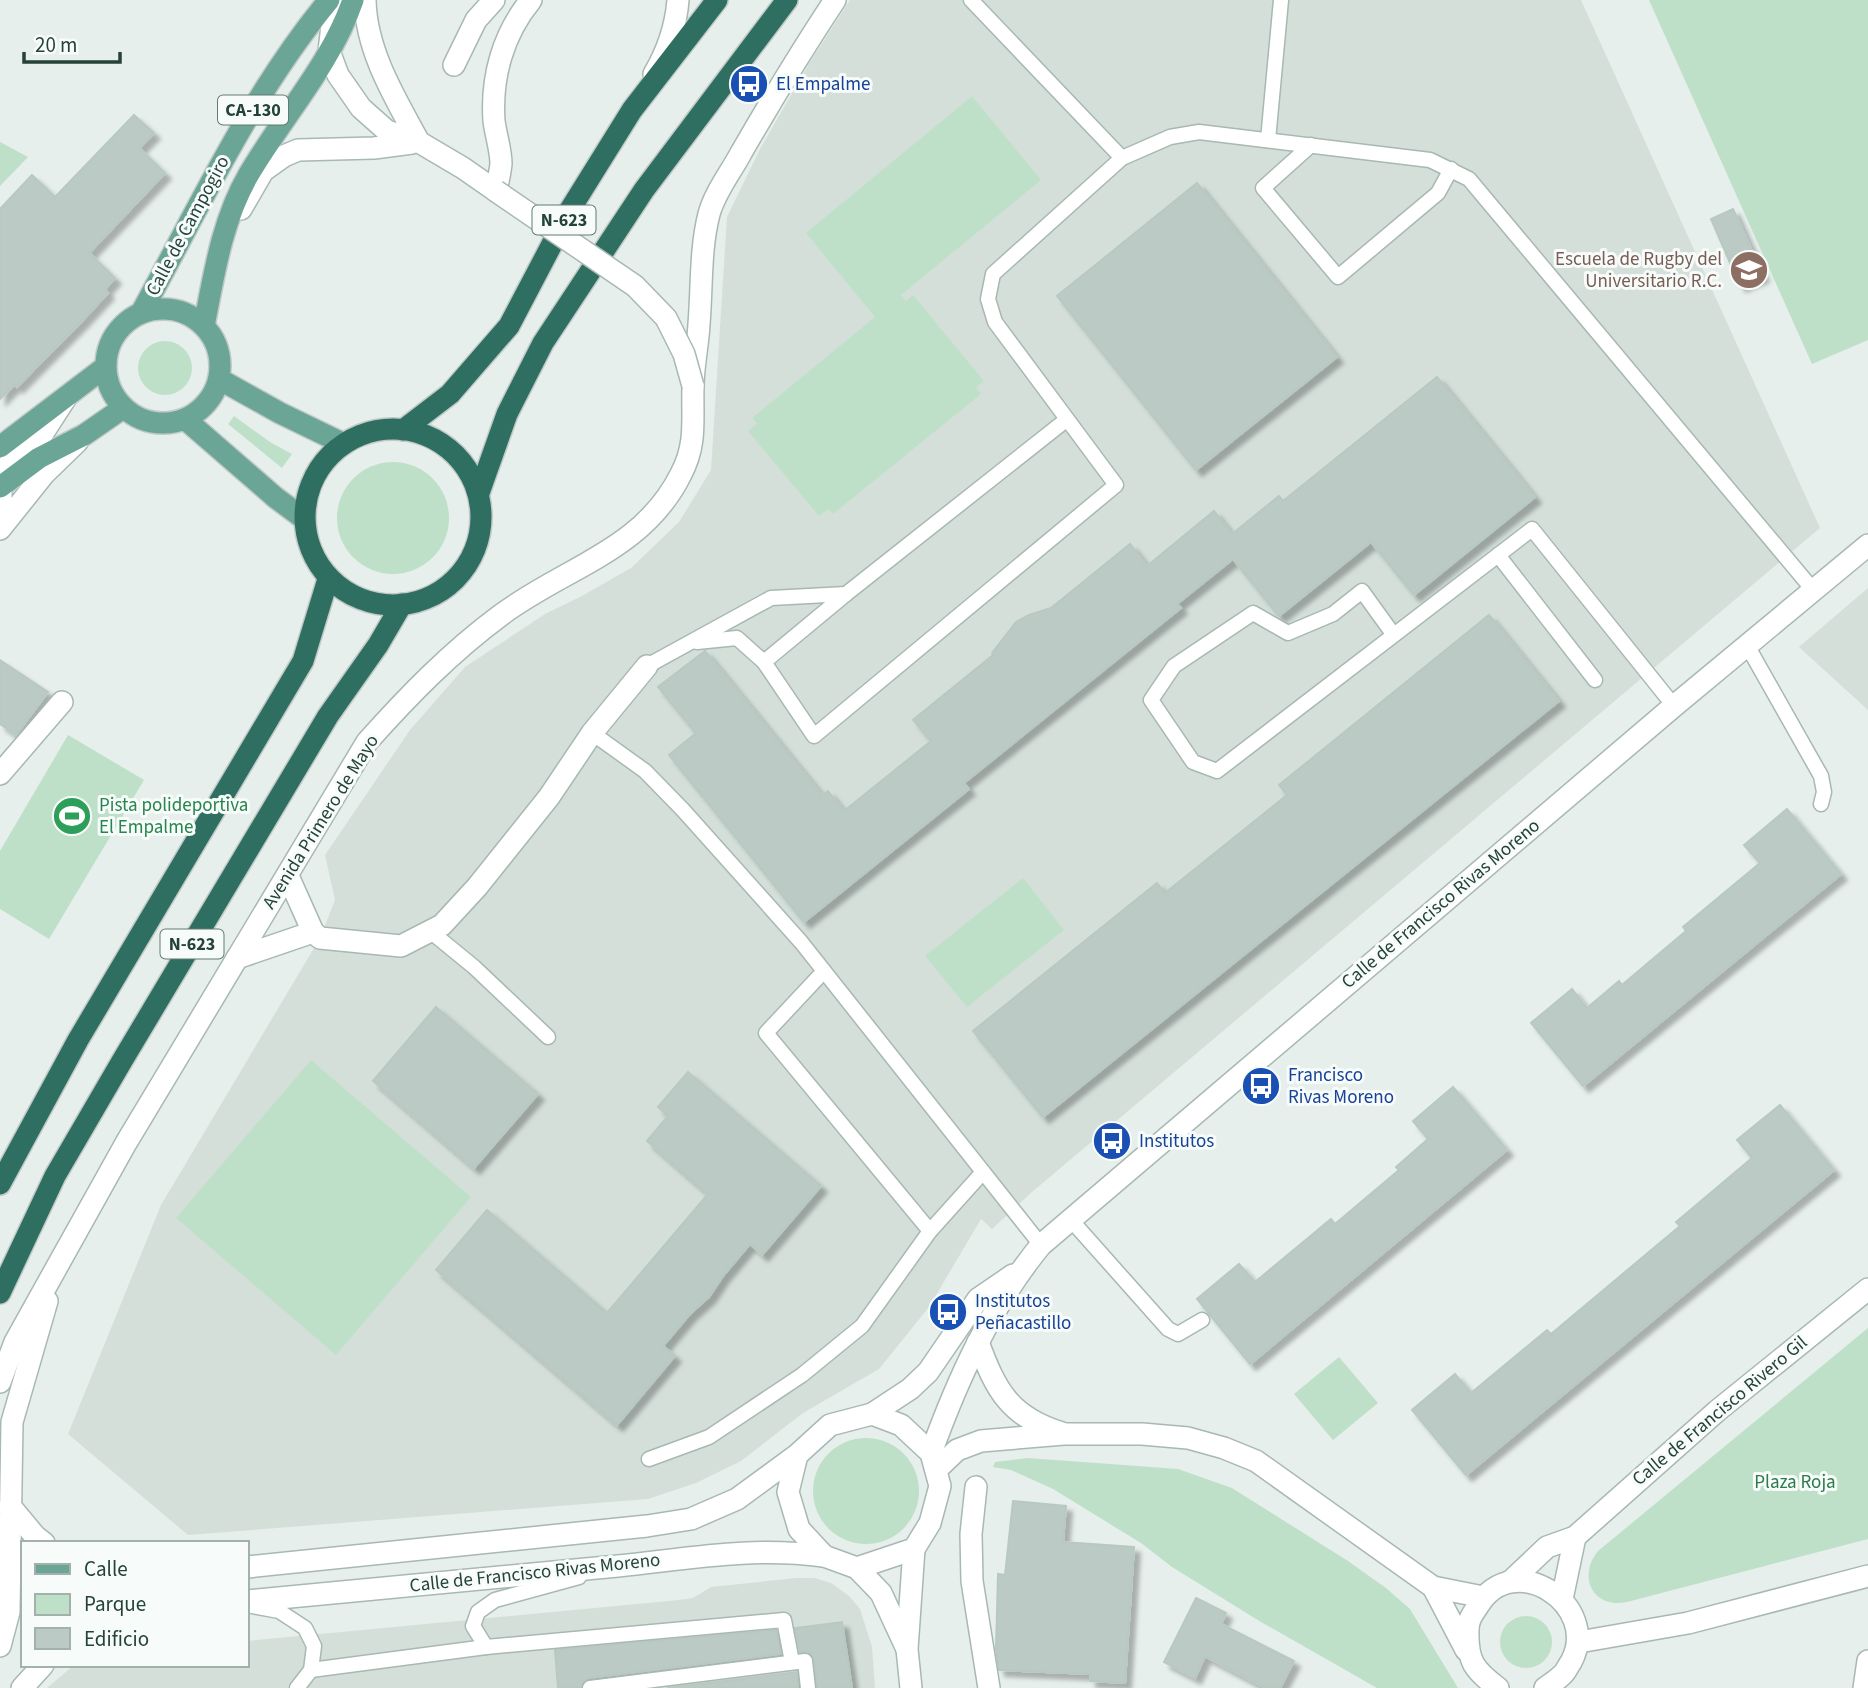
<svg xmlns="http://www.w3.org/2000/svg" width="1868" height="1688" viewBox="0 0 1868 1688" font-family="'Source Sans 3',sans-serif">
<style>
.built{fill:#d4dfda}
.green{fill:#bfe0c8}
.building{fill:#bbcac4;stroke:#b8c9c2;stroke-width:2;filter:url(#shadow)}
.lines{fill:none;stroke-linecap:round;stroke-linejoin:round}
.lane-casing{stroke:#a8b8b2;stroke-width:17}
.street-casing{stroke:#a8b8b2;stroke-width:24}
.primary-casing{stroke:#c2cac8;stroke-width:24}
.highway-casing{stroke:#c2cac8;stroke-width:24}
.lane{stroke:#fff;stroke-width:14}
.street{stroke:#fff;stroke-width:21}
.primary{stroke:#6aa596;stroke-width:21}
.highway{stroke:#2f6f62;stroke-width:21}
.street-bridge-casing{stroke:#a8b8b2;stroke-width:24;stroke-linecap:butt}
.street-bridge{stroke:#fff;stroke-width:21}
.labels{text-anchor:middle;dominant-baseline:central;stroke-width:6;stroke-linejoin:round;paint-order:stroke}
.shield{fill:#f7fbf9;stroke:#637a73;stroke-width:2}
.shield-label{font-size:18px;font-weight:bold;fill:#24423a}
.transit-label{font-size:19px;fill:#164399;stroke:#f7fbf9;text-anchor:start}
.street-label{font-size:19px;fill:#24423a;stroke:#f7fbf9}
.education-label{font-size:19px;fill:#785e54;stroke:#f7fbf9;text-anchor:end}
.leisure-label{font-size:19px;fill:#27864d;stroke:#f7fbf9;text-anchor:start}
.park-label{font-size:19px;fill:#2d7a4b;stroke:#f7fbf9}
</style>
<defs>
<filter id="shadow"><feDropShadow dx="6" dy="6" stdDeviation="2" flood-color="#0004"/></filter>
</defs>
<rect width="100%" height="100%" fill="#e6efeb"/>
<g class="built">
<path d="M850,0H1581L1820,528L1032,1192L992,1229L981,1219L929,1307L879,1369L803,1413L741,1461L696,1483L648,1499L188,1535L68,1434L161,1205L320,938L335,900L325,855L410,730L465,667L545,614L580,597L631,568L679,522L711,470L727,217L760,149L810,62Z"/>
<path d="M1868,588V710L1799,647Z"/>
<path d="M796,1578H815L831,1583L849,1596L860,1609L872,1647L875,1688H47L74,1665H247V1641L679,1600L693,1598L711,1587Z"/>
</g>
<g class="green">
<path d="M1649,0H1868V340L1812,364Z"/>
<path d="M972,96L1041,180L901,295L906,301L913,295L984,381L976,387L981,394L833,514L828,509L819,516L748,431L757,424L752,418L875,317L806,233Z"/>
<path d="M0,142L28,157L0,186Z"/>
<circle cx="165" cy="368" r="27"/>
<path d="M234,416L270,442L292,454L282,468L228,424Z"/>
<circle cx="393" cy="518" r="56"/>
<path d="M68,735L144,780L49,939L0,909V851Z"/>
<path d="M1023,878L1064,930L967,1007L925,956Z"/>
<path d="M311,1060L471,1197L336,1355L176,1218Z"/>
<path d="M1868,1328V1539L1627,1602C1593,1609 1577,1577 1598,1551Z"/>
<path d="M1339,1357L1378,1403L1333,1440L1294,1394Z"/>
<circle cx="866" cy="1491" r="53"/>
<path d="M1028,1458L1178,1469L1232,1488L1348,1561L1386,1588L1410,1609L1458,1688H1377L1261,1622L1172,1567L1141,1543L1053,1489L1011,1470L993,1467L995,1462Z"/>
<circle cx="1526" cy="1642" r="26"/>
</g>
<g class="building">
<path d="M134,115L154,133L139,148L165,173L89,253L115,278L105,289L108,293L82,321L17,387L15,384L0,399V209L32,175L55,197Z"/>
<path d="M1197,183L1337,357L1196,470L1057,296Z"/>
<path d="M1733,209L1763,276L1740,286L1711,219Z"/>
<path d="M1437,377L1535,497L1414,595L1371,542L1279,616L1233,559L1177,604L1181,608L964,783L969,789L804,922L669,755L696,733L658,687L705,651L822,795L828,791L844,811L931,741L913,720L993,655L992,653L1016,622L1029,615L1051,608L1130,544L1147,566L1214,511L1232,534L1279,496L1283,501Z"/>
<path d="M1489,615L1559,701L1043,1117L973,1031L1157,883L1165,893L1287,795L1279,785Z"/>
<path d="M0,660L48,692L16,735L0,724Z"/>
<path d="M1787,809L1841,874L1583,1086L1531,1023L1572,989L1587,1008L1619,981L1622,985L1642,968L1686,931L1683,927L1760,863L1744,845Z"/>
<path d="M436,1007L538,1094L474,1168L373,1081Z"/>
<path d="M688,1072L821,1186L762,1255L750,1244L723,1276L709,1297L690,1314L663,1346L675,1356L617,1425L436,1270L487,1210L607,1313L708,1194L647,1141L668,1116L658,1107Z"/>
<path d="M1453,1087L1507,1150L1250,1364L1197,1299L1239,1264L1255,1282L1331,1219L1335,1224L1399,1170L1396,1167L1428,1139L1413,1121Z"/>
<path d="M1780,1105L1834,1170L1466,1475L1412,1410L1455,1374L1471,1393L1547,1330L1551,1334L1680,1226L1676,1222L1752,1158L1737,1140Z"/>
<path d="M1013,1501L1066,1506L1063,1542L1134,1547L1125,1683L1090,1681L1091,1674L999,1670L996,1648L998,1574L1005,1575Z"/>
<path d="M1196,1598L1226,1613L1221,1624L1294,1661L1280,1688H1266L1205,1656L1195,1678L1164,1662Z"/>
<path d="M842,1622L852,1688H817L814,1659L809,1653L800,1652L795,1628Z"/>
<path d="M776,1630L781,1654L589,1678L584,1681L581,1688H558L555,1650Z"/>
<path d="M797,1672L798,1688H667Z"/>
</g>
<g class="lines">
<g class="lane-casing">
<g id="lane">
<path d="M971,0L1122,158"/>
<path d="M1268,140L1281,0"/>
<path d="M1311,145L1263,188L1338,277L1438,193L1451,169"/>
<path d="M1066,420L846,594L764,662L814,736L1116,485L995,322L988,299L993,274L1122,158L1170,137L1199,132L1430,160L1469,179L1814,591"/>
<path d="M1498,555L1595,680"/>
<path d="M1393,634L1362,591L1333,614L1288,633L1253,613L1174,666L1151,700L1193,762L1217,771L1532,529L1674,706"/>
<path d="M697,642L737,638L764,662"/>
<path d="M1748,647L1821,776L1824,792L1821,804"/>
<path d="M647,666L771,598L846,594"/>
<path d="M592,733L645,771L683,810L801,942L1041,1245"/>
<path d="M430,931L474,967L548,1037"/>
<path d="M824,971L766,1033L930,1231"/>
<path d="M1071,1220L1168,1329L1178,1334L1202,1320"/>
<path d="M649,1459L709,1437L802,1375L862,1326L930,1231L983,1172"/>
<path d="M579,1577L495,1600L478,1612L473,1626L486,1647L784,1620L792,1662"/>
<path d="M252,1606L279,1611L305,1628L314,1646L311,1670L297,1688"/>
<path d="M311,1670L486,1647"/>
<path d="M590,1688L805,1661L808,1688"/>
</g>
</g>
<g class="street-casing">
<g id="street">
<path d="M335,0L329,51L338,75L361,108L387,131L419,142L463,168L496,191C498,182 500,173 501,164C501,150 496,136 494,121C491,77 503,34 531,0"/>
<path d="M365,0C366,51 395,98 419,142"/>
<path d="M454,65L476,20L494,0"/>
<path d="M654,74C667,52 676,25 678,0"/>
<path d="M241,209L263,171L284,156L298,150L374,148L412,143"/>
<path d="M1,527V486L12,457L43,433L65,399"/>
<path d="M0,529L44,474L77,442"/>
<path d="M0,774L62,702"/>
<path d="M288,876L313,932L320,938L401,946L442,925L477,887L549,797L592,733L647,666"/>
<path d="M237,958L313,932"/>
<path d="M978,1342C996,1391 1010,1417 1062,1433"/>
<path d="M0,1382L15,1342L126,1143L367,742C409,695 451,652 501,615C565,567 643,551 681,474C697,444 692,420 693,387C693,366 698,345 699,324C702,288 700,249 709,214C715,192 731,172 741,153C771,101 802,50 835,0"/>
<path d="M872,1414L910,1389L928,1372L978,1299L1013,1275"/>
<path d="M931,1453C958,1378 991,1306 1041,1245L1674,706L1868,545"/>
<path d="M936,1470L957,1450L981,1441L1064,1434H1142L1188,1438L1224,1448L1256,1461L1433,1587L1483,1597"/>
<path d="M976,1487L971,1534L972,1581L989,1688"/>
<path d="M10,1506L35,1536L44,1543"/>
<path d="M247,1567L647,1526L691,1519L737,1499L797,1455L830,1425L872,1414L901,1425L931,1453L940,1486L930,1523L914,1549L857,1568L824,1556L799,1529L788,1492L797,1455"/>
<path d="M857,1568L881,1593L906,1647"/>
<path d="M1511,1581L1547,1547L1575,1537L1717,1411L1868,1289"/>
<path d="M1433,1587L1466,1650"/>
<path d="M1562,1599L1575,1537"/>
<path d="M247,1601C367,1589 487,1578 607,1567C684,1560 746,1546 824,1556"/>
<path d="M1579,1642L1688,1623L1868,1576"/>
<path d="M0,1646L9,1612L12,1422L47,1301"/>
<path d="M22,1688L43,1665"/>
<path d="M911,1688L907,1649L914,1549"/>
<path d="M1498,1688C1474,1670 1467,1661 1468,1630C1468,1620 1472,1615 1478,1606C1513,1547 1602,1605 1571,1662C1568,1666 1566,1672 1562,1675C1557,1680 1551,1684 1545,1688"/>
<path d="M1864,1688L1868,1661"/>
</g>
</g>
<g class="primary-casing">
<g id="primary">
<circle cx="163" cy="366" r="57"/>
<path d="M141,313C200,206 251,94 329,0"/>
<path d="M204,326C214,274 222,220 249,174C283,116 331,64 353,0"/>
<path d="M219,379L280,413L344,444"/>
<path d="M185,419L276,498L303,518"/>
<path d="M0,447L105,367"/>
<path d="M0,487L39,458L84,435L123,408"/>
</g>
</g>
<g class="highway-casing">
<g id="highway">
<circle cx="393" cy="517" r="88"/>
<path d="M403,430L450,394L509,326L571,208L632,110L717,0"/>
<path d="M479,493L507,414L543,343L644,190L787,0"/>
<path d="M0,1184L78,1040L303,661L328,579"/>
<path d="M0,1293L55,1176L122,1061L328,716L378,645L402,604"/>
</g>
</g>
<use href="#lane" class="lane"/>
<use href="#street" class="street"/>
<use href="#primary" class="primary"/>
<use href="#highway" class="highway"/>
<g class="street-bridge-casing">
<path id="street-bridge" d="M496,191L635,286L666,318L684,354L693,386"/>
</g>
<use href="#street-bridge" class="street-bridge"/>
</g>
<defs>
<g id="bus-disc" transform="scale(2.0125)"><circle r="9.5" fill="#1a4fb4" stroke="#f7fbf9"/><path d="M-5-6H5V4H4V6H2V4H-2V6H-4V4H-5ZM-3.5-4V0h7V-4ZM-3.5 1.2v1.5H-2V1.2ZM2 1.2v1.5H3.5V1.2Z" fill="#fff"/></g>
<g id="school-disc" transform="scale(2.0125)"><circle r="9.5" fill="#8d6e63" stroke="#f7fbf9"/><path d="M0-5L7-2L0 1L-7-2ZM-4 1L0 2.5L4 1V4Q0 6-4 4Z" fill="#fff"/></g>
<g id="stadium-disc" transform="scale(2.0125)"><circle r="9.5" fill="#2e9e5b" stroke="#f7fbf9"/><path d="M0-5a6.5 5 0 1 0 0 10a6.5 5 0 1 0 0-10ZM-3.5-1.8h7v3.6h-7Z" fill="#fff"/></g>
</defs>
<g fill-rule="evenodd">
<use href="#bus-disc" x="749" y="84"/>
<use href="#school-disc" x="1749" y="270"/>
<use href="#stadium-disc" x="72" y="816"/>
<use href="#bus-disc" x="1261" y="1086"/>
<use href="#bus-disc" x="1112" y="1141"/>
<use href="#bus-disc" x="948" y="1312"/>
</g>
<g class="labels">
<g class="shield">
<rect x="218" y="95.5" width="70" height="29" rx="5"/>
<rect x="532.5" y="205.5" width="63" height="29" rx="5"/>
<rect x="160.5" y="929.5" width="63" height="29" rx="5"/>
</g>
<g class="shield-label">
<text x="253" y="110">CA-130</text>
<text x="564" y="220">N-623</text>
<text x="192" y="944">N-623</text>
</g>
<g class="transit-label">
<text x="776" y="84">El Empalme</text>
<text x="1288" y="1075">Francisco<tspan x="1288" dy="22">Rivas Moreno</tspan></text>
<text x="1139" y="1141">Institutos</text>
<text x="975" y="1301">Institutos<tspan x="975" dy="22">Peñacastillo</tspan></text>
</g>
<g class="street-label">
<text transform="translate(188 226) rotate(-62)">Calle de Campogiro</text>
<text transform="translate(321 822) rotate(-58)">Avenida Primero de Mayo</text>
<text transform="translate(1441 904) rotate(-40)">Calle de Francisco Rivas Moreno</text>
<text transform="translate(1720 1411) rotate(-40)">Calle de Francisco Rivero Gil</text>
<text transform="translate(535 1573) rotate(-6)">Calle de Francisco Rivas Moreno</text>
</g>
<g class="education-label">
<text x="1722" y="259">Escuela de Rugby del<tspan x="1722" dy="22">Universitario R.C.</tspan></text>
</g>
<g class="leisure-label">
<text x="99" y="805">Pista polideportiva<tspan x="99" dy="22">El Empalme</tspan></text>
</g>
<g class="park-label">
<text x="1795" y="1482">Plaza Roja</text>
</g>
</g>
<rect x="21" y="1541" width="228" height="126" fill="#f7fbf9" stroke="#a3b1ad" stroke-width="2"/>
<rect x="35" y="1564" width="35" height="10" fill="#6aa596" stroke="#a3b1ad" stroke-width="2"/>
<text x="84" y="1576" font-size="21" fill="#24423a">Calle</text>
<rect x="35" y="1594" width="35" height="21" fill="#bfe0c8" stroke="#a3b1ad" stroke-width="2"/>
<text x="84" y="1611" font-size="21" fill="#24423a">Parque</text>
<rect x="35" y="1628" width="35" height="21" fill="#bbcac4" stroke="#a3b1ad" stroke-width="2"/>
<text x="84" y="1646" font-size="21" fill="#24423a">Edificio</text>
<path d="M24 52v10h96v-10" fill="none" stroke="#24423a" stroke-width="3.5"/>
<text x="35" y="52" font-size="21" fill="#24423a" stroke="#f7fbf9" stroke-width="5" paint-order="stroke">20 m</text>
</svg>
